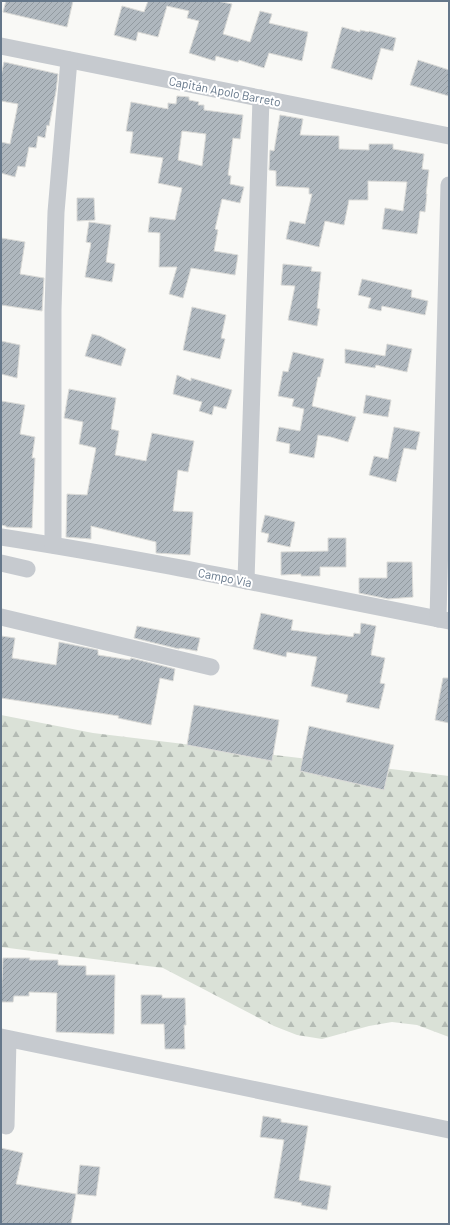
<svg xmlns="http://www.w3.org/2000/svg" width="450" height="1225" viewBox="0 0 450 1225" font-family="Barlow,sans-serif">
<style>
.forest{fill:url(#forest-firs)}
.building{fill:url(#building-hatch);stroke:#dbdbd8;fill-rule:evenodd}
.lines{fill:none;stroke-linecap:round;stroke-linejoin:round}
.minor{stroke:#c6cacf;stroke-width:17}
.labels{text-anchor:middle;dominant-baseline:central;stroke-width:4;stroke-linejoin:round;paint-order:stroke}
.street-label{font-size:12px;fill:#65778a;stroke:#fff}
</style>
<defs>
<pattern id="forest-firs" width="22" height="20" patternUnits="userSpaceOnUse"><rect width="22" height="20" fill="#dae1d7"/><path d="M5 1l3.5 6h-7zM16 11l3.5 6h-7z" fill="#b4bbb4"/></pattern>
<pattern id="building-hatch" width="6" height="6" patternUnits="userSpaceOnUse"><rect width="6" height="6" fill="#afb7be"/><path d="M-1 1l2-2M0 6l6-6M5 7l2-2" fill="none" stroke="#929aa0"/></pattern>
</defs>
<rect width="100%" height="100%" fill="#f9f9f6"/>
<path class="forest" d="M1,715L93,733L449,776V1037L417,1025L392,1022L369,1026L322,1039L297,1035L274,1026L163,968L1,947Z"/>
<g class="building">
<path d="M6,1H73L67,27L3,12Z"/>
<path d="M148,1H217L232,4L223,34L250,42L260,11L272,14L269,23L308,32L302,61L269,53L264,68L239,60L238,62L216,56L215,61L189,53L199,21L187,18L189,11L167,6L158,37L138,32L136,41L114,35L122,6L144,12Z"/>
<path d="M342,27L360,32V30L369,32V31L396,38L393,51L381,48L372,80L331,68Z"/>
<path d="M418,60L449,70V96L410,85Z"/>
<path d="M4,62L58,74L56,91L49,126L47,125L45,138L38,136L36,148L29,147L25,167L18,166L15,177L1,173V142L10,144L18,104L1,101V76Z"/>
<path d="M177,96L189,97V100L199,102L198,105H204V110L243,115L240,139L233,138L228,175L231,176L230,184L244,187L240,203L222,199L215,229L218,230L214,251L238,255L235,275L191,268L183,298L169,294L177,267H159L160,233L148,232L150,217L175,220L182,188L158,183L163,158L130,153L133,132L126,131L131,102L168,109V103L176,104ZM182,131L206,134L202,166L178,160Z"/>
<path d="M280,115L303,119L300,135L339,136V149L369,150V144H393V149L424,154L422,169L429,170L426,194H427L425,212L420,211L417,234L382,229L385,208L403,211L407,182L368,181V200H349L344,225L325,221L319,247L286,239L290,221L305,224L312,194H309V188L276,186V171L269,170L270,150L274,151Z"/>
<path d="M77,198H94L95,220L77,221Z"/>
<path d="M89,222L111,225L106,262L115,264L112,282L85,277L91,243L86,242Z"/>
<path d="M1,238L25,242L20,274L44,278L42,311L1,305Z"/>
<path d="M283,264L312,267L311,271L321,272L317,308L320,309L317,326L288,320L295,286L281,285Z"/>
<path d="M362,279L412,290L411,297L428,301L425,315L382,306L381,311L368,308L371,298L358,295Z"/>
<path d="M192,307L226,315L221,338L225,339L220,359L183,350Z"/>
<path d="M92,334L100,336L126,349L121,366L85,356Z"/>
<path d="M1,341L20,345L17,378L1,374Z"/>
<path d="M387,344L412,349L407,372L376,365L375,368L345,363V349L385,356Z"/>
<path d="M293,352L324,359L320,377H318L312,406L356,417L348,442L331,437L318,435L314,458L289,453L290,444L276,441L279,427L300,431L304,409L292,406L294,399L278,396L283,371L288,372Z"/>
<path d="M177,375L191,381V378L232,390L226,409L214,406L212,415L199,411L202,402L173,394Z"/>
<path d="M69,389L116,398L111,429L119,431L115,455L146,461L152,433L194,441L188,472L178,470L173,511L193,512L190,555L156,553V542L91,526V539L66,537L67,494L87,495L96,448L79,444L83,422L64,418Z"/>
<path d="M366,395L391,400L388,417L363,413Z"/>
<path d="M1,401L25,405L20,434L35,437L32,458H35L32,528L6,527V526L1,525Z"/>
<path d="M394,427L420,432L416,450L404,448L396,482L369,475L374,456L388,459Z"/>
<path d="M265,515L295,522L290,547L267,542L269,534L261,532Z"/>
<path d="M328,538H346V567H320V576H301V574L281,575V552L328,551Z"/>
<path d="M387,562H412L413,597L388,599L359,593V578H387Z"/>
<path d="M261,613L293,620L291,630L330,635V634L353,637L354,633L360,634L361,623L376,626L371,655L385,658L380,683L385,684L379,709L346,702L348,695L311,686L317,657L287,652L286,657L253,649Z"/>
<path d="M137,626L200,638L197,651L180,648L179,649L134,638Z"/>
<path d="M1,636L15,638L12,658L56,665L59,642L98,650V655L130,660L131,658L175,669L173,681L160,678L151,725L118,718L119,716L1,698Z"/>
<path d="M443,678H449V723L435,720Z"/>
<path d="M194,705L279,720L272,761L187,745Z"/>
<path d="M309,726L394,745L384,790L300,771Z"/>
<path d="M3,958H30L29,960H58V965L86,966V975H115L114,1034L56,1032L57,993L29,992V996H14L13,1002H1Z"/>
<path d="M141,995H162V998H185L186,1025H184L185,1049H165L164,1024H141Z"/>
<path d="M263,1116L281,1119V1122L308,1126L299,1180L331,1186L327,1210L301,1205L302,1203L274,1198L284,1140L260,1137Z"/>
<path d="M1,1148L23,1153L16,1184L76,1194L71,1224H1Z"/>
<path d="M80,1165L100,1167L96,1196L77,1194Z"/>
</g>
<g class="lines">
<g class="minor">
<path d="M1,46L449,136"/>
<path d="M1,537C151,560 300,592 449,621"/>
<path d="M53,545V310L56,212L69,60"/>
<path d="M1,563L27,569"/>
<path d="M246,581L261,98"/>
<path d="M1,617L211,667"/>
<path d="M438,619L449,185"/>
<path d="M1,1037L449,1130"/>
<path d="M6,1126L8,1039"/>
</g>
</g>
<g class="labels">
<g class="street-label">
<text transform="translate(225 91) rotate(11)">Capitán Apolo Barreto</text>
<text transform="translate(225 577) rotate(11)">Campo Vía</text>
</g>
</g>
<rect width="450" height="1225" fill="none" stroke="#65778a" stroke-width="4"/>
</svg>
